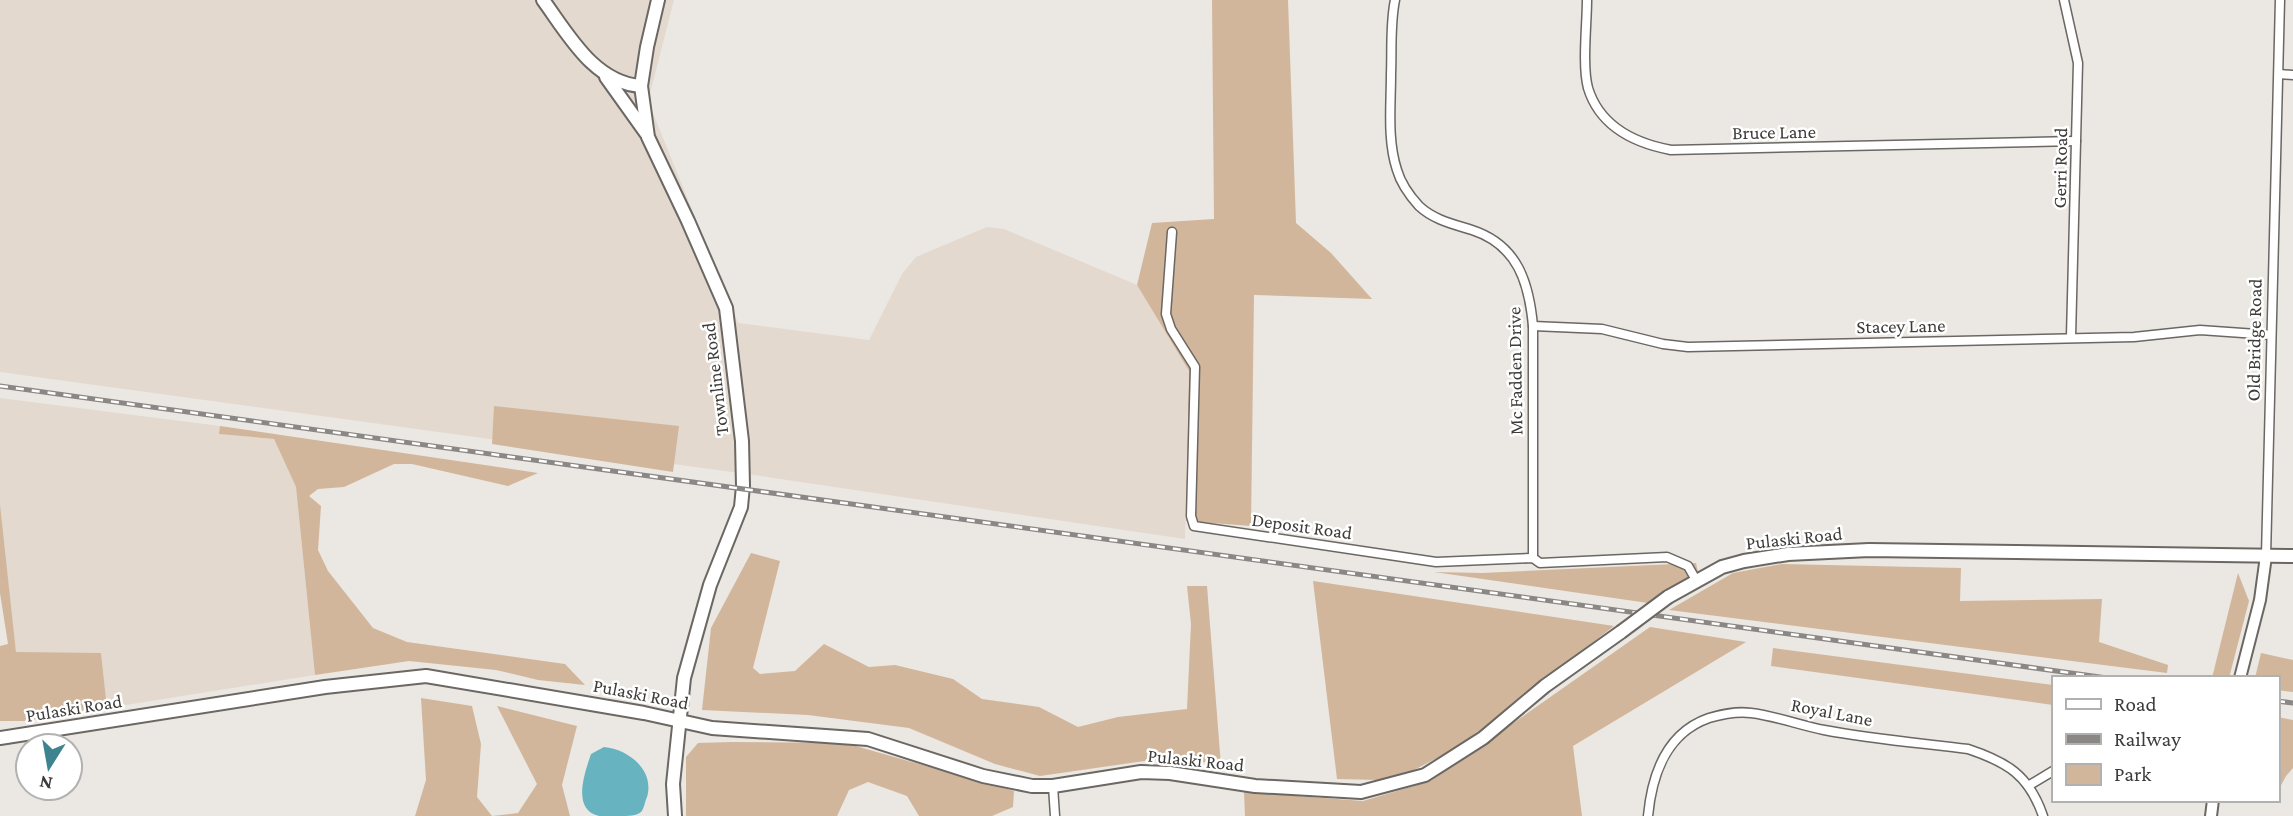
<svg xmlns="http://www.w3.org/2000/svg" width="2293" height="816" viewBox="0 0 2293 816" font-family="'Crimson Pro',serif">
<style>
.built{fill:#e3d9cf}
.green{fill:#d1b69b}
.water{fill:#67b3c0}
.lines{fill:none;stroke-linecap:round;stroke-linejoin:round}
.minor-casing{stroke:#6b6763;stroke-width:11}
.tertiary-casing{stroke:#6b6763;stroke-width:14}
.secondary-casing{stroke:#6b6763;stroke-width:16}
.minor{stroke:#fff;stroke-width:8}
.tertiary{stroke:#fff;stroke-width:10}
.secondary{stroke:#fff;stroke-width:12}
.rail-casing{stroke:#8a8784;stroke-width:5}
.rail{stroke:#fff;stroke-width:2.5;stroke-dasharray:8;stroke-linecap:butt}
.secondary-bridge-casing{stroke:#6b6763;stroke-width:16;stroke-linecap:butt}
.secondary-bridge{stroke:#fff;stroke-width:12}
.labels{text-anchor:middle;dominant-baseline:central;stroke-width:5;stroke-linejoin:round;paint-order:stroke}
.street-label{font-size:19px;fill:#3d3c3a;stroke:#fff}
</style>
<rect width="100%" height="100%" fill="#ebe7e2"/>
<g class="built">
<path d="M0,0H674L648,101L738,323L869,340L902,274L916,257L987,227L1004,229L1137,285L1189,371L1185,539L754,475L0,372Z"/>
<path d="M0,398L220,426V434L274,439L296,487L315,675L107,708L101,653H16L0,504Z"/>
</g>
<g class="green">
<path d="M1212,0H1288L1296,223L1331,253L1372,299L1254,295L1251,526L1186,521L1189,371L1137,285L1152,223L1214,219Z"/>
<path d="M494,406L679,426L673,472L492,444Z"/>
<path d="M220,426L538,473L508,486L412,464H394L344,487L318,489L309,496L321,506L318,550L328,571L373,628L407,642L565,664L585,685L538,680L496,670L409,661L315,675L296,487L274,439L219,434Z"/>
<path d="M0,504L16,652L101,653L107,708L26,721H0V646L8,644L0,593Z"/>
<path d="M751,553L780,561L753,668L760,674L795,671L824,644L869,667L895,665L953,679L982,699L1039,707L1078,727L1118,717L1187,709L1191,624L1187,586H1207L1221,766L1179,756L1040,776L995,764L909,728L808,715L702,710L711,628Z"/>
<path d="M1696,563L1698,572L1648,603L1434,572L1482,573Z"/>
<path d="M1782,564L1961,568L1960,601L2102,599L2099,642L2168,665L2167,673L1669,610L1733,573Z"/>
<path d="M2238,573L2249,601L2229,678H2212Z"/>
<path d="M1313,581L1614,626L1458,747L1412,771L1379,780L1337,779Z"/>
<path d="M1650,627L1746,642L1573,746L1582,816H1245L1244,792L1363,801L1431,781Z"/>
<path d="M1773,648L2053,685V705L1771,666Z"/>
<path d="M2261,653L2293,660V692L2277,690V678H2255Z"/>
<path d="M421,698L472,706L481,744L477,797L492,816L518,813L537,784L497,706L577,726L562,785L570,816H415L426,780Z"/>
<path d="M2277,717L2293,720V768L2286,776L2277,793Z"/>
<path d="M732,742L845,743L1014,791L1013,807L992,816H919L907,796L868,782L849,790L837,816H686V757L698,743Z"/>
</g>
<path class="water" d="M604,747C628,749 655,770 647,797C645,801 644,809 641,812C637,816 627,816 621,816C614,816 605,816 599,816C571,810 585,772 591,754Z"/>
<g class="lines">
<g class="minor-casing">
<g id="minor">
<path d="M1395,0C1390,24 1392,50 1391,74C1391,105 1387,140 1397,170C1401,184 1409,195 1419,206C1434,220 1453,224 1472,230C1518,245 1529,283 1533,326V558"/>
<path d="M1587,0C1587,23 1582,66 1588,88C1600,127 1634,143 1671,150L2076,141"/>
<path d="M2064,0L2078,63L2071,337"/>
<path d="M2279,74L2293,75"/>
<path d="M1172,232L1166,314L1171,329L1195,367L1191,516L1194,526L1436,562L1533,558L1540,563L1667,557L1688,566L1696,580"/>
<path d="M1533,326L1602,329L1663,344L1688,347L2134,337L2200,330L2271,335"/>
<path d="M2266,556L2280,0"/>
<path d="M1053,786L1055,816"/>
<path d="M2028,786L2053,771"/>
<path d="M1648,816C1652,774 1666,733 1709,718C1723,714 1736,711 1751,713C1776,716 1799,725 1824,730C1871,739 1920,743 1968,749C2007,762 2029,775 2043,816"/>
</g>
</g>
<g class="tertiary-casing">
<g id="tertiary">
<path d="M2240,678L2260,600L2266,556"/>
<path d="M2211,816L2213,800"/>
</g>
</g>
<g class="secondary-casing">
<g id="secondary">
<path d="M543,0C568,34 594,83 641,86"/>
<path d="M658,0L647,47L641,86L648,137L688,221L726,308L742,441L743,486L741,507L710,585L684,678L673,784L675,816"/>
<path d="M606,77L646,133"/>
<path d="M1668,597L1722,567L1744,561L1788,554L1869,550L2293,556"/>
<path d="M0,738L325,687L426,676L644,713L712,728L868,739L983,776L1032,786H1053L1141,772L1170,773L1255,786L1361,792L1425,775L1483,738L1545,686L1621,632"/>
</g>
</g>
<use href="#minor" class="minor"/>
<use href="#tertiary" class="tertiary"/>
<use href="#secondary" class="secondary"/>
<g class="rail-casing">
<g id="rail">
<path d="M0,386L2107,678"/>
<path d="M2277,701L2293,703"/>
</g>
</g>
<use href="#rail" class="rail"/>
<g class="secondary-bridge-casing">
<path id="secondary-bridge" d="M1621,632L1668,597"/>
</g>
<use href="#secondary-bridge" class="secondary-bridge"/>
</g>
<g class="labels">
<g class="street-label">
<text transform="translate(1774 132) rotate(-1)">Bruce Lane</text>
<text transform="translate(2060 168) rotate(-89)">Gerri Road</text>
<text transform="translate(1901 326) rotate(-1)">Stacey Lane</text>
<text transform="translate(2254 340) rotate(-89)">Old Bridge Road</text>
<text transform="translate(1515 371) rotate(-91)">Mc Fadden Drive</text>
<text transform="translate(715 379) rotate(-97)">Townline Road</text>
<text transform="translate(1302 526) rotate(8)">Deposit Road</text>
<text transform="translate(1794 538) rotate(-6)">Pulaski Road</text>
<text transform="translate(641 694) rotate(11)">Pulaski Road</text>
<text transform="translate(74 708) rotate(-9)">Pulaski Road</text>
<text transform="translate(1832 712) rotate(11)">Royal Lane</text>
<text transform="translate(1196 760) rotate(6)">Pulaski Road</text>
</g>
</g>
<rect x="2052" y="676" width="228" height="126" fill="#ffffff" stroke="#b1b1b0" stroke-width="2"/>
<rect x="2066" y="699" width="35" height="10" fill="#ffffff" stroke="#b1b1b0" stroke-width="2"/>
<text x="2114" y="711" font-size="21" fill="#3d3c3a">Road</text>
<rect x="2066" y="734" width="35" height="10" fill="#8a8784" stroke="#b1b1b0" stroke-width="2"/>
<text x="2114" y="746" font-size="21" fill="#3d3c3a">Railway</text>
<rect x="2066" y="764" width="35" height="21" fill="#d1b69b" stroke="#b1b1b0" stroke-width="2"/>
<text x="2114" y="781" font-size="21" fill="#3d3c3a">Park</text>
<g transform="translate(49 767) rotate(191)"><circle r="33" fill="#ffffff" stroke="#b1b1b0" stroke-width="2"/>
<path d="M0-5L12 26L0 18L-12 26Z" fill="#3e8490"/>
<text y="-10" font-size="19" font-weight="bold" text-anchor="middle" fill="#3d3c3a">N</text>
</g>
</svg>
